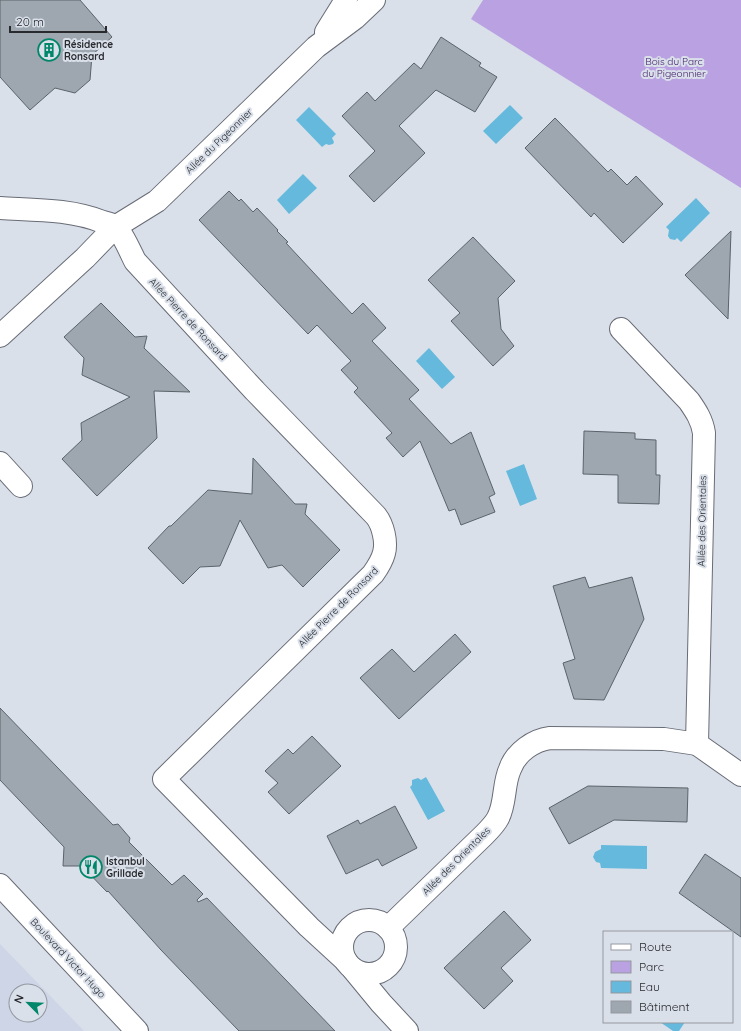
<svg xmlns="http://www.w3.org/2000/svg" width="741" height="1031" viewBox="0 0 741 1031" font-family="Quicksand,sans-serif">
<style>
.built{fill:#cdd5e7;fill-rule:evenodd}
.green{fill:#baa2e2}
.water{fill:#64b9dc}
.building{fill:#9ea7af;stroke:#5b636a}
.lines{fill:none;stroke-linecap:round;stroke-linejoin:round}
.minor-casing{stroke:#686c76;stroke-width:24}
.tertiary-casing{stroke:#686c76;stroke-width:24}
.minor{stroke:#fff;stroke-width:22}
.tertiary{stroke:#fff;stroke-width:22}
.labels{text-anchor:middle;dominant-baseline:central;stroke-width:4;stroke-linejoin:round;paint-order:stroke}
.poi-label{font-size:10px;font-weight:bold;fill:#282a2e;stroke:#dae0ea;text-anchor:start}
.park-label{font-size:10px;fill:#3f1966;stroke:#dae0ea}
.street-label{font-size:10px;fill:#282a2e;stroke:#dae0ea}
</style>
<rect width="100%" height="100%" fill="#dae0ea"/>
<path class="built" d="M0,944L84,1031H0ZM16,991H40V1015H16Z"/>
<path class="green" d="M483,0H741V188L471,19Z"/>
<g class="water">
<path d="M510,105L523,118L496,144L483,131Z"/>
<path d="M309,107L336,134L332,138L334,142L333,144L329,145L326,144L322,147L296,120Z"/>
<path d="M303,174L317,188L289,214L277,200Z"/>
<path d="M696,198L710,213L681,242L677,238L675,240L670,239L668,236L669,230L666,227Z"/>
<path d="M429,348L455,377L442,389L416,361Z"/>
<path d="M524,464L537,499L520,506L506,471Z"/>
<path d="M426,777L445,811L428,820L410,787L412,785V780L418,778L421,780Z"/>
<path d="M601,845L647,846V869L601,868L600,863L596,862L593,857L595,852L601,849Z"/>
<path d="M660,1022H685L679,1031H673Z"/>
</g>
<g class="building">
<path d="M0,0H80L112,37L92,55L90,80L75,93L55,88L30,110L0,77Z"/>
<path d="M441,37L481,63L479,66L497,77L475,112L436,90L399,126L425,153L374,202L349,176L375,151L342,116L367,92L375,101L414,63L421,69Z"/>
<path d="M555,118L608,172L611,169L627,185L636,176L663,204L623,243L594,213L591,217L525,148Z"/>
<path d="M229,191L239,201L241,199L253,212L257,208L278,230L277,231L288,242L286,243L352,314L363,303L386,328L372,341L419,390L409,399L451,444L471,432L495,494L489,497L495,512L461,525L455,509L449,511L420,441L403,457L386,438L392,433L354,392L358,388L341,370L351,361L317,325L308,334L199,220Z"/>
<path d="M731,231L728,319L685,275Z"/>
<path d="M473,237L515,281L498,298L501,329L514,346L493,366L451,321L460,313L428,280Z"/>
<path d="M101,303L135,337L147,336L144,348L190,392L154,391L157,438L97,496L62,459L82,440L81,423L130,397L82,375L84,358L64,337Z"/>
<path d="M584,431L635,433V439L656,440V475H660L659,504L618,503V475L583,474Z"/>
<path d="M253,458L295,504H307L305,514L340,550L303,587L282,565L268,568L240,520L220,566L200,567L183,584L148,548L169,526H171L208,490L252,494Z"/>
<path d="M585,577L589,588L632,577L644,619L604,700L574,699L563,663L575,659L553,586Z"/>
<path d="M455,634L471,652L399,719L360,678L392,649L414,672Z"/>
<path d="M0,708L113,825L118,824L130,838L129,842L172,885L184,875L203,894L197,900L198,902L207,898L335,1031H239L161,950L108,891L107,892L82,866H63L64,847L0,780Z"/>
<path d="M312,736L341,766L289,814L268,792L278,783L265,771L288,749L293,754Z"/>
<path d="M588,786L688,788L687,822L614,820L569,844L549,808Z"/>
<path d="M395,806L417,848L382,866L378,859L346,874L327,836L358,820L360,824Z"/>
<path d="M705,854L741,878V937L679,893Z"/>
<path d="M504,911L531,940L501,968L513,981L484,1009L444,968Z"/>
</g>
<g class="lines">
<g class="minor-casing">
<g id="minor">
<path d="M326,32L346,0"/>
<path d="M0,208C34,210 71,209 103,222C107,223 112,224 115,226C122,232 131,253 135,261L255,391L376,516C383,525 387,542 384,553C382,561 378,567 373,574L164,779L309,927L346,961"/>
<path d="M621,329L689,401C696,411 702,420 704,433L697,744L741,775"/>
<path d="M0,336L85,258L115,227L157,201L316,47L355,18L374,0"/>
<path d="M0,463L21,486"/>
<circle cx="369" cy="947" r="27"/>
<path d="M388,928L484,835C489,830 495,824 498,818C506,803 503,784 510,769C516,752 534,740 550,738L664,739L697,744"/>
<path d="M353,969L381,1003L407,1031"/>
</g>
</g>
<g class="tertiary-casing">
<path id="tertiary" d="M0,885L137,1031"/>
</g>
<use href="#minor" class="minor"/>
<use href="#tertiary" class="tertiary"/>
</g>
<defs>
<g id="building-ring" transform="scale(1.15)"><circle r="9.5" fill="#dae0ea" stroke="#00866a" stroke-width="1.5"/><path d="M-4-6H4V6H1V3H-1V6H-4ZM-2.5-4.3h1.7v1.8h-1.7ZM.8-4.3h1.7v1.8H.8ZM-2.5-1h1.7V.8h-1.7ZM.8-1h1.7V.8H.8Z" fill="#00866a"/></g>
<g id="restaurant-ring" transform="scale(1.15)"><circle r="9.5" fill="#dae0ea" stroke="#00866a" stroke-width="1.5"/><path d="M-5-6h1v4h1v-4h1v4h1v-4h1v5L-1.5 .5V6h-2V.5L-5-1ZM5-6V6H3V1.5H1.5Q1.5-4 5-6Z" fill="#00866a"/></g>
</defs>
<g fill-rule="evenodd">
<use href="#building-ring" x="49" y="50"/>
<use href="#restaurant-ring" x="91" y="867"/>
</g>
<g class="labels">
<g class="poi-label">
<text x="64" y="44">Résidence<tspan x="64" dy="12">Ronsard</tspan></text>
<text x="106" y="861">Istanbul<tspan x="106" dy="12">Grillade</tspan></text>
</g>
<g class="park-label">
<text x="674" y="61">Bois du Parc<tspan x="674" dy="12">du Pigeonnier</tspan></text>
</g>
<g class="street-label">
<text transform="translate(219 141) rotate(-44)">Allée du Pigeonnier</text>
<text transform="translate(188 319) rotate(47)">Allée Pierre de Ronsard</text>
<text transform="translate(702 521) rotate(-89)">Allée des Orientales</text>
<text transform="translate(338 607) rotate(-45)">Allée Pierre de Ronsard</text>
<text transform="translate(456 861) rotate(-45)">Allée des Orientales</text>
<text transform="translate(68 958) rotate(47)">Boulevard Victor Hugo</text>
</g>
</g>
<rect x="603" y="931" width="130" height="92" fill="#dae0ea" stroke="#93979f"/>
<rect x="611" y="944" width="20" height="6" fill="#ffffff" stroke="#93979f"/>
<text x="639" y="951" font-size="12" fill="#282a2e">Route</text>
<rect x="611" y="961" width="20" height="12" fill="#baa2e2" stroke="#93979f"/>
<text x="639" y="971" font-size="12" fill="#282a2e">Parc</text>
<rect x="611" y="981" width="20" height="12" fill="#64b9dc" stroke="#93979f"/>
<text x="639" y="991" font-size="12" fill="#282a2e">Eau</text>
<rect x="611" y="1001" width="20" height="12" fill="#9ea7af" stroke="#93979f"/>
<text x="639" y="1011" font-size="12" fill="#282a2e">Bâtiment</text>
<g transform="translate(28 1003) rotate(294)"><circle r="19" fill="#dae0ea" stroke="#93979f"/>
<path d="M0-3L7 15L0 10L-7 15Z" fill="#00866a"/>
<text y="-6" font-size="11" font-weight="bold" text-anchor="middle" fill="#282a2e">N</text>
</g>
<path d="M10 26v6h96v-6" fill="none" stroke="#282a2e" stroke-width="2"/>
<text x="16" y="26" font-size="12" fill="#282a2e" stroke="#dae0ea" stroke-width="3" paint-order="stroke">20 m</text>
</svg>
